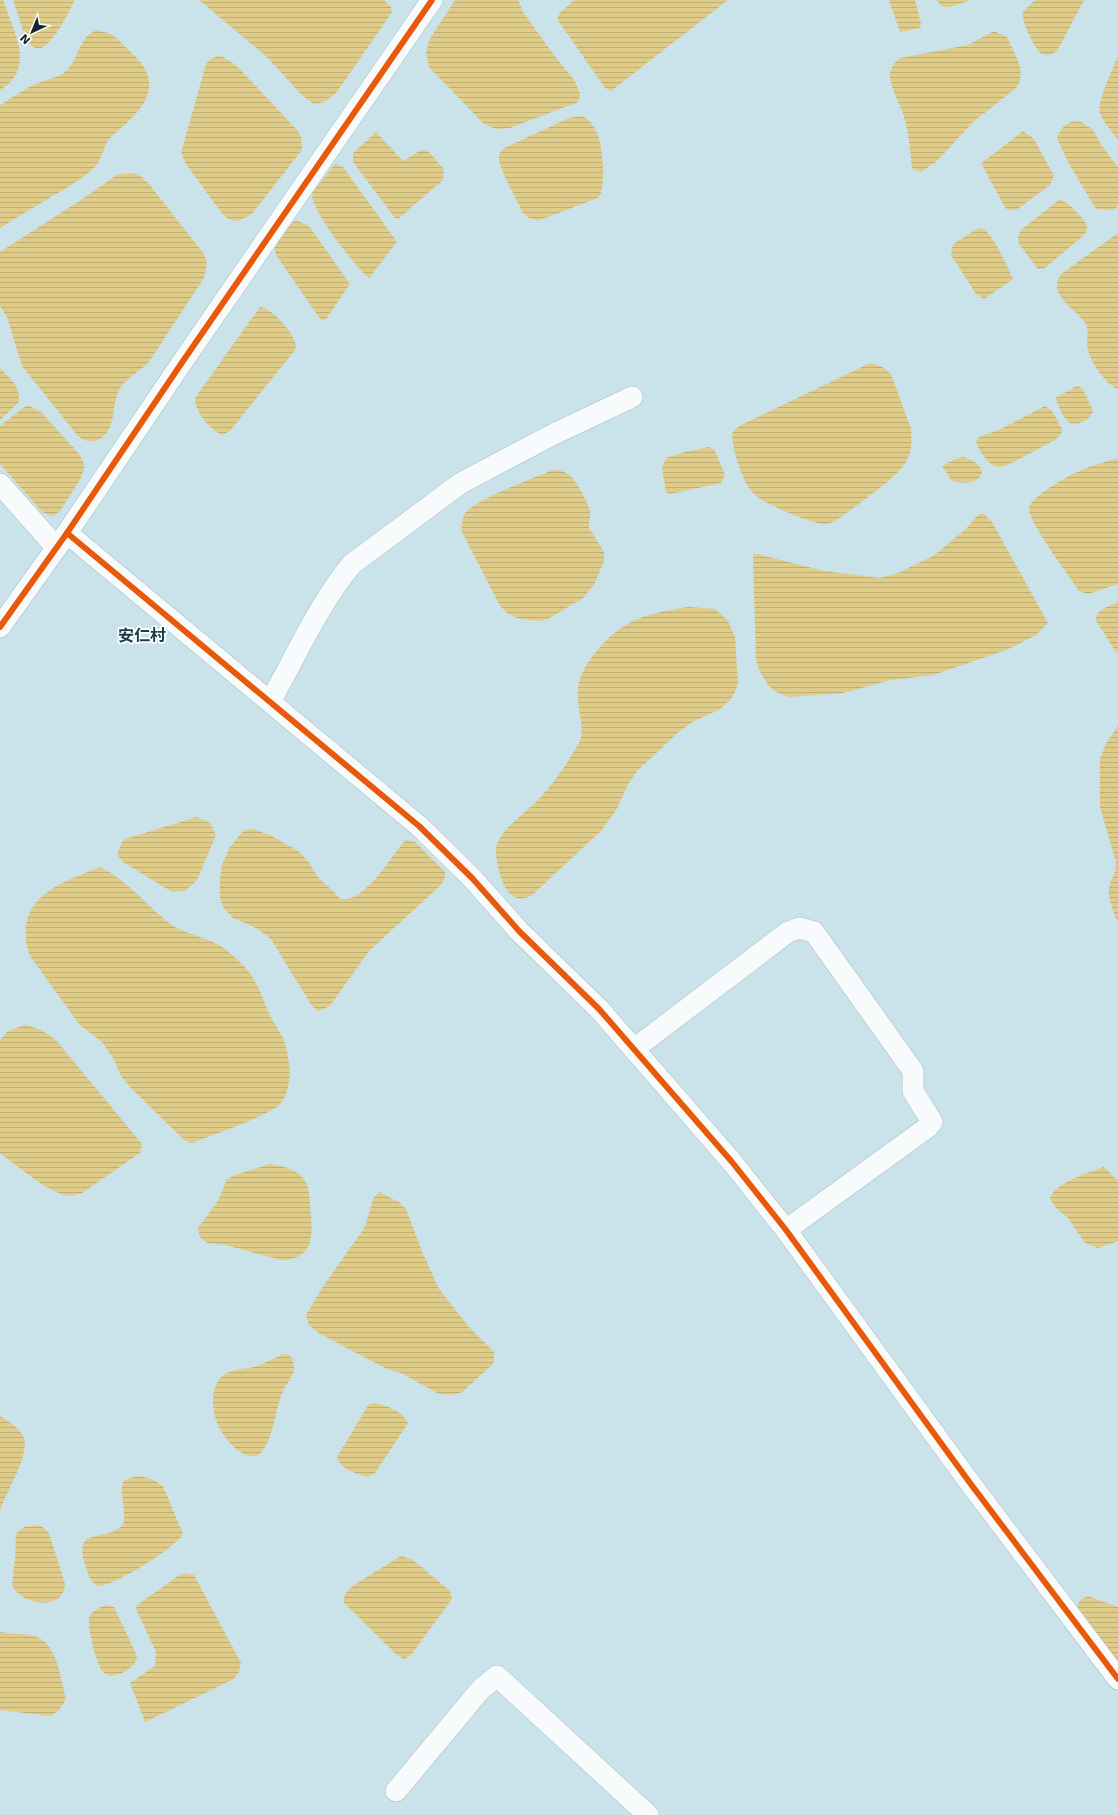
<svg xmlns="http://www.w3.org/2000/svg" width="1118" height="1815" viewBox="0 0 1118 1815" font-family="'DejaVu Sans','Noto Sans SC',sans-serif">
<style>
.water{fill:url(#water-rules)}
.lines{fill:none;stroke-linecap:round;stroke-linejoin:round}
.minor-casing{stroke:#aabcc3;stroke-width:22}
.minor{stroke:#f7fbfc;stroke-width:21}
.cycleway-casing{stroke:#fff;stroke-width:8}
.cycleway{stroke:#e8590c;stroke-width:6}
.labels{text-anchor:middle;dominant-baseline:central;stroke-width:3.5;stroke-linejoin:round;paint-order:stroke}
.quarter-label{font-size:16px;font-weight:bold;fill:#17404c;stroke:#fff}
</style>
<defs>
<pattern id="water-rules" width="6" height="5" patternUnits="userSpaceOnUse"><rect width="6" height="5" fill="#e0cc89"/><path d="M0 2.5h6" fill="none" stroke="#bfaf76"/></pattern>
</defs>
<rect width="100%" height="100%" fill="#cae2ea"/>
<g class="water">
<path d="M0,0H3C13,30 37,69 0,90Z"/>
<path d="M13,0H75C68,12 43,71 27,39C21,27 18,13 13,0Z"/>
<path d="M199,0H384L391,7L392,12L337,92L326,101L316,104L312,103L300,93L267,57Z"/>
<path d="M455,0H518L523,12L551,51L575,81L580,94L578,102L510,128L495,129L483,123L429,67L426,53L429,40Z"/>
<path d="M574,0H728L611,91L605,88L557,19L560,13Z"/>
<path d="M889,0H915L921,24L920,28L900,32Z"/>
<path d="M936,0H971L950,7H943Z"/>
<path d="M1038,0H1084L1057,51C1052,54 1048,56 1042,54C1035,51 1021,20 1023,12L1034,1Z"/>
<path d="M97,30L111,34L115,37C123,45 143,62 146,71C159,98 130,120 112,136C103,144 103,158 95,167C81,180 65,189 49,198C33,208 16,218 0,228V105C12,98 25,88 38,83C47,79 59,78 66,71C79,59 79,36 97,30Z"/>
<path d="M994,31L1007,37C1014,53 1028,73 1016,88L973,122L936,162L921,172L914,170L912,167C910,151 909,133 904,117C901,105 890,88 890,76C890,68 894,63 900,58L968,45Z"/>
<path d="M218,56L223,57L236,65L298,131L301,137L302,150L251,215L237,221L228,219L221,212L186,164L181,153L206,64L209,60Z"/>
<path d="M1118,56V140C1112,132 1104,123 1100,113C1096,103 1114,67 1118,56Z"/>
<path d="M582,116C590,119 595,128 598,135C602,146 607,189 598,198L540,220C533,220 528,218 523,213C518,202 497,166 499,156C499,153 501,151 504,148L569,118Z"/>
<path d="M1074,121L1081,122L1093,130L1102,146L1118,167V206L1114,210L1096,209L1069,164L1057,138C1061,129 1064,124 1074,121Z"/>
<path d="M1023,131L1034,139L1054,176L1050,185L1016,210L1006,209L982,165L983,162Z"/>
<path d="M376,132L403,161L421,150L429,152L442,167L444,171L443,180L399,218H395L353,162V153Z"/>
<path d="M335,164L343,167L397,242L369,278C355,266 310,210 312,193Z"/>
<path d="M133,173L142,177L149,184L204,254L207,263L204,278L149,362C140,372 125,378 119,390C111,406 117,431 98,440C89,443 85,441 78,436L22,366L7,317L0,306V252L84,198L118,174Z"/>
<path d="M1060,199C1067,202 1086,219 1087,227C1087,229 1086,232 1085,234L1045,268L1038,269L1019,244L1018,236L1021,230Z"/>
<path d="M296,220L309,226L350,284L326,319L321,320L276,255L274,246L284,229Z"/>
<path d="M979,228C992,228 1007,267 1013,279L986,298H982L976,294L951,255L953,244Z"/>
<path d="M1118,233V389C1106,385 1088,359 1087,345C1087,338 1089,331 1086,324C1077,309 1046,296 1061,274Z"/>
<path d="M260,307C272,308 295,334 296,346L295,350L230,431L222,435C210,429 195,413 195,398Z"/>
<path d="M872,363L884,368L891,374L911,429C912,440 912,450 907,460C899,477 854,507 837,520C832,522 828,525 823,524C810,523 760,502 753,493C742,481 732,449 732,433L739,426L868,364Z"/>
<path d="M0,368C11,380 20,385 19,402L0,420Z"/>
<path d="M1077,386L1083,389L1093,411C1091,417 1088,419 1082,422C1065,430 1062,411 1055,398Z"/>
<path d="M27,405L41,412L80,455L84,464V469L81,478L60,511L52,516L42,512L0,464V426Z"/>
<path d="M1045,406L1052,411L1062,429L1061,434L1055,440L1008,465C1004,466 999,468 995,466C988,464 976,447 976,440L979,437L1001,429Z"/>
<path d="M709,447L715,451L725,475L721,483L670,494L666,492L662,468L666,458L685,452Z"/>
<path d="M964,457C972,460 981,464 982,473C977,485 963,483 952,481L942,466L955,459Z"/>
<path d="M1118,458V584L1088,594L1079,591C1069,575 1029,524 1029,508C1029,498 1068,476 1077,472C1090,466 1105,462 1118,458Z"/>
<path d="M553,470C559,470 563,471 568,474C575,478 589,504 590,512C591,518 588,522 589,528L604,552V561L595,583L583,598L548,619L539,621L519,619L507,613L500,606L461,530C462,523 462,517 466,512C478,498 534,478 553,470Z"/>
<path d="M983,513L992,522L1048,623L1036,635L1009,649L933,675L891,680L843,693L789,697L776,692L769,686L761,674L756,661L753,553L824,571L880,578L898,573L933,556L966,529L978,515Z"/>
<path d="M1118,602V653L1114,649L1096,621C1095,609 1109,607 1118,602Z"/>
<path d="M688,607L715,609L728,621L735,637L738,684L735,692L730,700L720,709L691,723L680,731L638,770L628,784L617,809L601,831L531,896C521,900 514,900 507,890C501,882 493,853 497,844C504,826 525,814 538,800C551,786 563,771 572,754C575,750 578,745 580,741C585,725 576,706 578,689C579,675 587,663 596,652C624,618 646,614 688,607Z"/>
<path d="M1118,726V923C1114,913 1108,900 1109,889C1110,880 1117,872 1116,862L1100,807V758L1107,742Z"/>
<path d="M197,817L210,823L216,835L197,880L185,891L172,892L123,862L117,855L122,842L125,839Z"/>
<path d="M252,829L270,835L298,851L308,861L317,876L341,899C367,902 390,856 406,840L415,842L445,872V877L441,885L369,951L330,1006L318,1011L312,1006L271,939L256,928L233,918L223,907L220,898V879L222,865L230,847L244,830Z"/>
<path d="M100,867C126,879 145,904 168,922C185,936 208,936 225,949C237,958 251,972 257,985C262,994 264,1004 269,1013C272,1020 277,1027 281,1034C290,1053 295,1086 280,1104C271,1115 210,1136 192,1143L184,1140L131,1088L121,1076L113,1058L102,1042L79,1024L30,956C26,946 25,937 26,926C31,890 72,879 100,867Z"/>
<path d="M25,1025L39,1029L55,1039L142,1144L140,1153L82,1193C78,1194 73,1196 69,1196C50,1194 16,1165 0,1153V1040L8,1031Z"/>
<path d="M270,1164C281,1166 293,1168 301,1176C310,1184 309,1196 310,1208C313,1233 315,1259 282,1260L225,1245L207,1243L200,1237L198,1228L218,1201L227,1179L235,1175Z"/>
<path d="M1104,1167L1118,1181V1241L1098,1248L1085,1243L1068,1218L1056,1208L1050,1199C1052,1184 1090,1172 1104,1167Z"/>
<path d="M379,1192L399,1202L406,1209L423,1254L439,1289L469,1327L494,1352V1361L492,1365L462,1392L453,1395L439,1394L401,1373L385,1368L320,1334L309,1325L306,1315L322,1288L365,1227L373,1199Z"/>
<path d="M285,1354C292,1355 294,1361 294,1368C294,1376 286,1384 283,1391C274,1411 275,1438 259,1455C241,1462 221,1435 216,1420C212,1408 211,1392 218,1381C220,1378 224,1374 227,1373C235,1369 245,1369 254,1367C265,1364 274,1357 285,1354Z"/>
<path d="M373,1403C387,1405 402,1411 408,1423L375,1473L367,1477C356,1473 341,1470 337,1457L369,1404Z"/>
<path d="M0,1416C8,1421 18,1427 23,1436C32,1453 5,1493 0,1511Z"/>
<path d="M140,1476L154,1480L163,1486L183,1534C175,1548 115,1586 98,1586C89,1581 88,1573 85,1565C73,1525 105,1543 123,1525C127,1509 119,1497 123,1481L133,1477Z"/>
<path d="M38,1525L44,1528L49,1533L65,1584C64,1612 20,1605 12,1585L15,1558L16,1534L24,1527Z"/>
<path d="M401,1556L413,1560L450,1591L452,1599L411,1655L404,1659L396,1654L344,1603C343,1594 348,1590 354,1585Z"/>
<path d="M185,1573L194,1575L241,1663L239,1672L234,1679L145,1722L130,1683L155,1666L156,1652L136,1609L137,1605L181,1574Z"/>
<path d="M1088,1596L1118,1607V1663L1077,1606L1080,1600Z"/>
<path d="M106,1605L114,1607L137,1656C136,1664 131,1668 124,1672C118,1675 110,1678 104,1673C97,1668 87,1626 89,1618C91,1611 100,1607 106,1605Z"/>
<path d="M0,1632C11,1634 26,1633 37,1637C57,1644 61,1680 66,1699L59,1710L51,1716L0,1710Z"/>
</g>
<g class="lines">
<g class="minor-casing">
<g id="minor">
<path d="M0,484L56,547"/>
<path d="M67,533L419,826L472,878L519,931L599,1009L732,1162L786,1230L970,1483L1118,1679"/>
<path d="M0,627L67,533L183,361L432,0"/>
<path d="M270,702C296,656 318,605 352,564L461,483L552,435L632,397"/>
<path d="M634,1049L788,932L799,928L814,932L913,1071V1091L932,1122L928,1127L786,1230"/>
<path d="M396,1791L481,1689L497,1676L648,1815"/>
</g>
</g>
<use href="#minor" class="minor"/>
<g class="cycleway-casing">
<g id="cycleway">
<path d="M67,533L419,826L472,878L519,931L599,1009L732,1162L786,1230L970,1483L1118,1679"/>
<path d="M0,627L67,533L183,361L432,0"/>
</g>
</g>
<use href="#cycleway" class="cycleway"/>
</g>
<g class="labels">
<g class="quarter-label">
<text x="142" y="635">安仁村</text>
</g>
</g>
<g transform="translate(32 32) rotate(224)" stroke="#ffffff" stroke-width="3" paint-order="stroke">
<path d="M0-3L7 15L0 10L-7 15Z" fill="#14252b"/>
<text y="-6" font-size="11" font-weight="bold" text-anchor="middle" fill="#14252b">N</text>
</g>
</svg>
